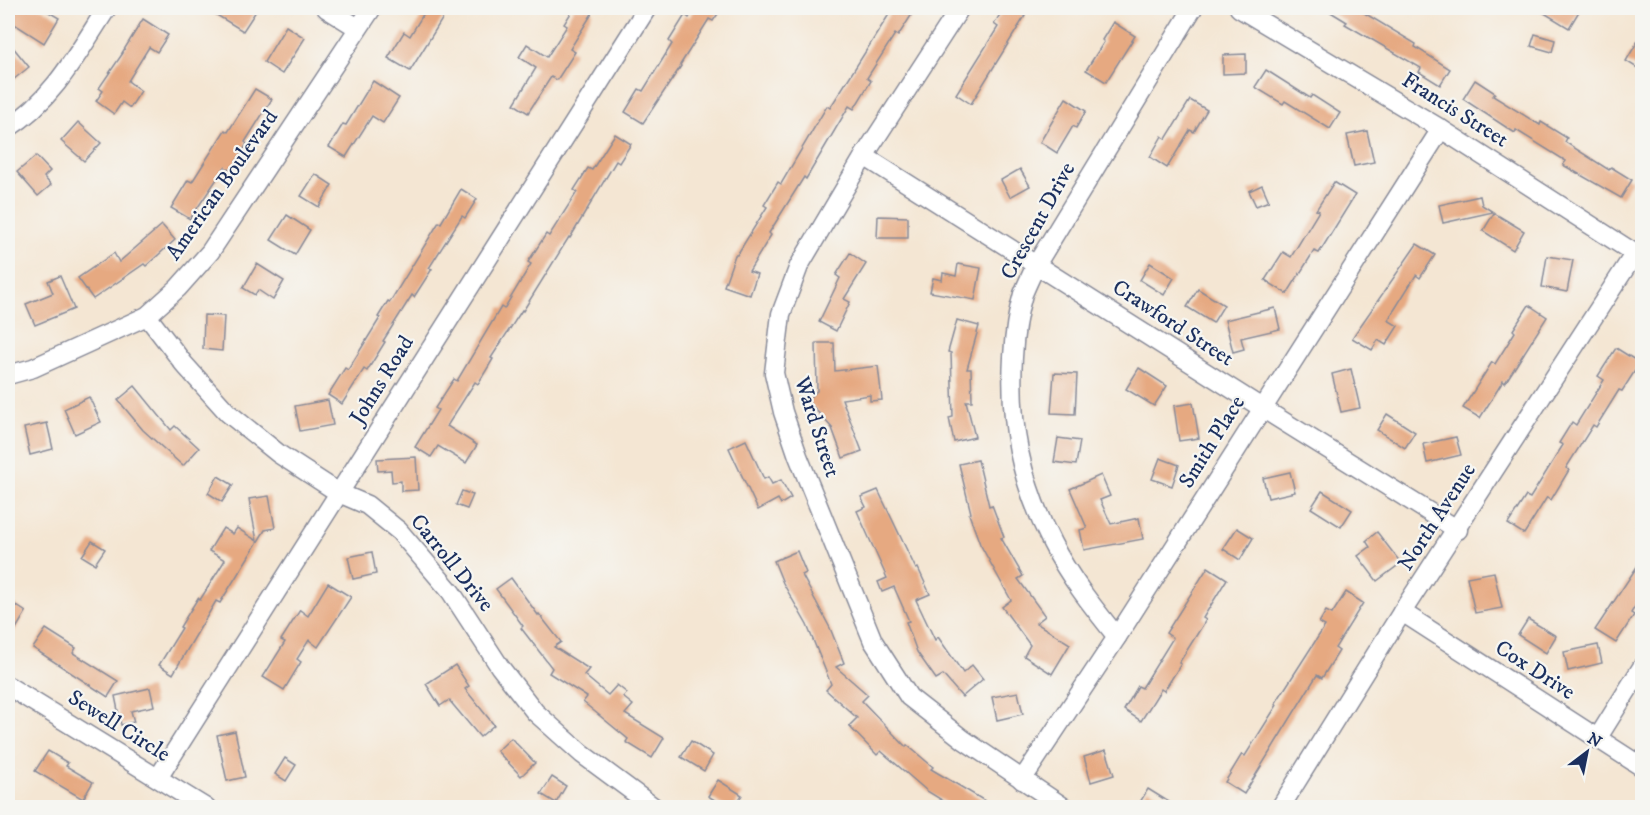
<svg xmlns="http://www.w3.org/2000/svg" width="1650" height="815" viewBox="0 0 1650 815" font-family="'IM FELL DW Pica',serif">
<style>
.building{fill:#e6a981}
.lines{fill:none;stroke-linecap:round;stroke-linejoin:round}
.minor-casing{stroke:#888a98;stroke-width:21}
.minor{stroke:#fff;stroke-width:18}
.labels{text-anchor:middle;dominant-baseline:central;stroke-width:4.5;stroke-linejoin:round;paint-order:stroke}
.street-label{font-size:22px;fill:#1b2f5e;stroke:#f6f6f2}
</style>
<rect width="100%" height="100%" fill="#f6f6f2"/>
<filter id="ink" filterUnits="userSpaceOnUse"><feTurbulence type="fractalNoise" baseFrequency=".0167" numOctaves="2"/><feDisplacementMap in="SourceGraphic" scale="12" xChannelSelector="R" yChannelSelector="G"/><feConvolveMatrix kernelMatrix="1 2 1 2 8 2 1 2 1" color-interpolation-filters="sRGB"/></filter>
<filter id="wash" filterUnits="userSpaceOnUse"><feTurbulence type="fractalNoise" baseFrequency=".008" numOctaves="4" result="noise"/><feDisplacementMap in="SourceGraphic" scale="24" xChannelSelector="R" yChannelSelector="G"/><feGaussianBlur stdDeviation="1.35" result="paint"/><feColorMatrix in="noise" values="0 0 0 0 0 0 0 0 0 0 0 0 0 0 0 0 0 1.4 0 .05"/><feComposite in="paint" operator="in"/></filter>
<g filter="url(#wash)">
<rect width="100%" height="100%" fill="#f4e6d3"/>
<g id="blocks">
<g class="building">
<path d="M15,8H42L59,18L44,43L8,20Z"/>
<path d="M205,8H258L243,31Z"/>
<path d="M427,8H449L410,71L388,58L404,32L410,36Z"/>
<path d="M574,8H587L593,12L570,49L575,52L557,80L551,77L528,113L514,104L536,68L519,57L527,44L547,57L567,26L564,24Z"/>
<path d="M691,8H722L713,21L709,19L680,65L681,66L643,123L625,112L639,89L643,91L672,44L669,41L685,15L689,18L694,9Z"/>
<path d="M893,8H916L898,36L895,34L867,78L871,81L854,109L849,106L806,179L804,177L769,233L771,235L749,271L757,274L750,295L724,286L735,255H737L767,207L764,205L778,182L781,184L827,106L830,108Z"/>
<path d="M1004,8H1011L1025,16L971,104L956,94L998,27L994,24Z"/>
<path d="M1324,8H1356L1416,44L1415,47L1450,69L1440,85L1419,72L1421,68L1345,24L1347,22Z"/>
<path d="M1536,8H1581L1569,28Z"/>
<path d="M143,19L168,35L157,52L149,47L128,81L141,91L130,108L122,102L114,114L96,101L103,91L99,88L123,53H122Z"/>
<path d="M1113,22L1135,36L1106,82L1086,70L1104,42L1102,40Z"/>
<path d="M286,26L305,38L282,74L264,62Z"/>
<path d="M1535,34L1555,40L1552,52L1531,46Z"/>
<path d="M1642,34V71L1626,61Z"/>
<path d="M8,41L29,67L8,84Z"/>
<path d="M1246,54V73L1223,74V55Z"/>
<path d="M1266,70L1310,98L1312,95L1340,113L1330,129L1285,101L1283,104L1255,87Z"/>
<path d="M1475,80L1495,93L1493,96L1540,125L1541,122L1567,138L1565,142L1609,170L1611,167L1632,180L1621,198L1563,165L1566,161L1516,130L1515,133L1463,99Z"/>
<path d="M373,81L399,98L383,123L372,116L346,157L329,147L343,124L346,125Z"/>
<path d="M255,89L272,99L245,142L247,144L231,171L225,167L190,219L171,208L188,180L192,182L225,130L228,132Z"/>
<path d="M1066,98L1086,111L1076,128L1073,126L1057,153L1040,142Z"/>
<path d="M1190,100L1207,110L1194,132L1190,130L1167,168L1150,157L1162,136L1166,139Z"/>
<path d="M78,122L101,143L84,161L61,141Z"/>
<path d="M1367,131L1374,162L1354,166L1347,135Z"/>
<path d="M615,134L631,144L619,163L616,161L570,238L569,237L523,311L522,310L491,358L493,359L478,384L475,382L447,426L477,445L466,463L438,446L431,457L415,447L438,410L435,408L454,379L457,381L501,307L504,309L531,264L528,262L546,234L549,236L577,192L574,190L588,168L592,170Z"/>
<path d="M36,156L50,171L44,177L51,185L38,196L17,172Z"/>
<path d="M1020,169L1030,186L1010,197L1001,180Z"/>
<path d="M315,174L332,185L319,207L301,196Z"/>
<path d="M1334,182L1355,195L1319,253L1314,251L1287,294L1265,280L1283,252L1291,257L1319,211L1316,210Z"/>
<path d="M1262,185L1269,201L1256,206L1249,191Z"/>
<path d="M461,189L477,199L465,218L462,216L429,268L432,269L414,297L412,295L383,341L385,342L367,371L364,369L342,404L328,395L345,368L348,370L380,318L378,317L388,301L390,302L439,222L441,223Z"/>
<path d="M1480,196L1482,205L1493,212L1443,223L1439,205Z"/>
<path d="M1494,213L1524,231L1513,250L1483,231Z"/>
<path d="M287,215L310,230L295,255L271,240Z"/>
<path d="M878,216L908,217V238H877Z"/>
<path d="M162,225L175,240L146,266L144,264L93,299L78,278L114,253L119,262Z"/>
<path d="M1417,244L1435,255L1420,278L1416,275L1388,320L1398,326L1386,345L1378,340L1372,350L1352,338Z"/>
<path d="M850,253L866,264L844,299L850,302L836,331L819,322L840,278L836,275Z"/>
<path d="M1547,256L1573,260L1567,292L1542,287Z"/>
<path d="M1150,263L1174,278L1164,295L1140,280Z"/>
<path d="M257,264L284,281L273,300L258,290L255,295L243,288Z"/>
<path d="M958,264L981,268L975,300L930,292L933,278L942,280L943,273L956,276Z"/>
<path d="M60,276L74,309L35,325L26,304L53,293L48,281Z"/>
<path d="M1198,289L1224,305L1213,323L1187,307Z"/>
<path d="M1529,305L1547,317L1505,383L1503,381L1480,418L1463,408L1492,362L1495,364L1515,332L1513,330Z"/>
<path d="M1275,308L1280,329L1241,338L1244,349L1233,352L1225,320Z"/>
<path d="M204,315L224,316L222,351L203,349Z"/>
<path d="M957,320L979,326L967,369H971L972,401H966L975,437L954,442L949,418L953,417L951,353L948,352Z"/>
<path d="M816,343H834L835,371L878,366L882,400L870,401V395L842,399L862,451L843,458L832,428L807,400L817,391Z"/>
<path d="M1616,348L1640,363L1622,391L1619,390L1596,427L1593,425L1566,468L1569,470L1551,500L1547,497L1524,534L1508,524L1526,496L1530,498L1563,445L1559,443L1572,422L1576,425L1604,380L1598,376Z"/>
<path d="M1139,368L1167,386L1154,406L1126,389Z"/>
<path d="M1351,369L1360,408L1341,412L1332,374Z"/>
<path d="M1054,373L1077,374L1075,414L1051,413Z"/>
<path d="M135,386L171,430L175,426L199,448L183,466L143,430L118,400Z"/>
<path d="M89,397L101,422L75,434L64,409Z"/>
<path d="M328,400L333,425L300,431L295,406Z"/>
<path d="M1193,403L1199,438L1179,441L1174,406Z"/>
<path d="M1387,414L1415,432L1405,448L1377,430Z"/>
<path d="M47,423L53,449L30,455L24,428Z"/>
<path d="M1456,437L1461,455L1427,463L1423,444Z"/>
<path d="M1058,438L1080,441L1076,465L1054,462Z"/>
<path d="M746,440L764,479L768,477L772,484L781,480L791,498L781,504L778,499L758,510L729,448Z"/>
<path d="M416,457L418,490L401,491V481L392,482L391,470L378,471L377,459Z"/>
<path d="M1160,458L1179,465L1172,486L1152,479Z"/>
<path d="M978,460L989,506L992,505L1004,537L1001,538L1023,576L1018,579L1045,616L1036,623L1070,644L1052,674L1024,656L1030,645L1002,607L1011,600L980,544L969,514L971,513L959,464Z"/>
<path d="M1290,472L1295,492L1268,498L1263,478Z"/>
<path d="M1101,475L1110,496L1100,500L1111,524L1139,518L1143,539L1084,550L1080,530L1087,528L1070,489Z"/>
<path d="M218,476L233,485L222,502L208,493Z"/>
<path d="M878,490L916,569L918,568L930,594L916,600L935,640L938,637L963,673L972,665L983,679L962,697L943,675L936,679L917,652L906,622L909,621L894,587L882,592L878,582L887,578L857,511L866,507L861,497Z"/>
<path d="M462,491L473,495L467,509L456,505Z"/>
<path d="M1322,491L1352,510L1341,527L1311,508Z"/>
<path d="M269,496L275,528L265,530L220,603L216,601L173,674L159,665L182,628L180,627L198,598L200,600L225,560L209,551L223,528L233,534L237,528L257,541L249,499Z"/>
<path d="M1237,528L1253,538L1240,560L1223,549Z"/>
<path d="M1377,532L1401,563L1377,581L1358,556L1370,547L1366,541Z"/>
<path d="M92,541L105,549L95,564L82,556Z"/>
<path d="M797,551L806,573L802,575L830,628L844,663L836,667L868,695L862,701L906,747L907,745L933,767L931,769L995,807H953L927,791L881,751L877,755L849,726L857,718L826,690L831,684L807,625L783,583L774,561Z"/>
<path d="M372,552L376,574L353,579L348,557Z"/>
<path d="M1642,559V595L1631,613L1634,615L1616,643L1595,630Z"/>
<path d="M1208,567L1227,579L1203,618L1206,620L1179,663L1181,664L1164,691L1161,689L1141,721L1124,710L1138,686L1142,688L1173,638L1166,633Z"/>
<path d="M1494,572L1502,608L1475,613L1467,577Z"/>
<path d="M511,578L538,615L539,614L561,642L554,647L589,669L584,675L608,695L617,685L627,693L623,697L633,705L625,714L664,738L652,758L626,742L628,739L583,702L587,697L549,673L552,668L521,628L523,626L496,589Z"/>
<path d="M328,583L351,597L318,647L309,640L297,659L301,662L284,690L263,677L285,642L281,640L300,610L308,616Z"/>
<path d="M1346,592L1363,603L1335,648L1339,651L1322,678L1317,675L1244,794L1225,782L1242,754L1245,756L1277,705L1275,704L1325,626L1319,623L1326,611L1332,614Z"/>
<path d="M14,604L26,612L8,642V615Z"/>
<path d="M1528,619L1556,636L1546,653L1518,635Z"/>
<path d="M46,629L76,648L73,653L118,681L108,697L33,648Z"/>
<path d="M1598,645L1602,663L1568,671L1564,652Z"/>
<path d="M455,665L469,686L465,689L494,725L480,737L449,700L440,706L426,684Z"/>
<path d="M150,688L154,706L131,711L134,722L121,725L115,696Z"/>
<path d="M1018,692L1023,714L997,720L992,697Z"/>
<path d="M235,731L245,777L227,781L217,735Z"/>
<path d="M511,738L535,763L521,776L497,751Z"/>
<path d="M691,741L713,755L704,771L681,757Z"/>
<path d="M1106,750L1114,775L1091,782L1084,757Z"/>
<path d="M48,751L68,763L66,766L93,782L83,799L35,771Z"/>
<path d="M285,758L296,765L286,781L275,774Z"/>
<path d="M552,777L566,786L556,803L541,794Z"/>
<path d="M718,780L742,795L734,807H726L708,796Z"/>
<path d="M1148,789L1177,807H1137Z"/>
</g>
</g>
</g>
<g filter="url(#ink)">
<use href="#blocks" fill-opacity="0" stroke="#888a98" stroke-width="1.5"/>
<g class="lines">
<g class="minor-casing">
<g id="minor">
<path d="M326,8L358,28"/>
<path d="M960,8L864,156L799,266L781,314L774,373L783,412L798,456L873,641L909,697L964,740L1065,808"/>
<path d="M1239,8L1441,129L1642,258"/>
<path d="M8,128C53,100 79,51 107,8"/>
<path d="M864,156L1262,408L1458,530"/>
<path d="M147,316L184,364L228,413L279,454L339,493L367,505L399,531L451,592L500,667L535,712L582,754L655,808"/>
<path d="M8,375L33,368L147,316L178,288L210,252L372,8"/>
<path d="M1402,612L1642,767"/>
<path d="M1117,637C1093,607 1069,577 1052,543C1021,483 1009,425 1013,357C1014,337 1017,314 1023,294C1027,284 1032,274 1036,265L1193,8"/>
<path d="M8,686L206,808"/>
<path d="M1597,739L1642,667"/>
<path d="M158,778L647,8"/>
<path d="M1022,780L1117,637L1441,129"/>
<path d="M1280,808L1402,612L1635,253"/>
</g>
</g>
<use href="#minor" class="minor"/>
</g>
</g>
<g class="labels">
<g class="street-label">
<text transform="translate(1455 110) rotate(32)">Francis Street</text>
<text transform="translate(222 185) rotate(-55)">American Boulevard</text>
<text transform="translate(1038 221) rotate(-61)">Crescent Drive</text>
<text transform="translate(1173 323) rotate(33)">Crawford Street</text>
<text transform="translate(382 380) rotate(-58)">Johns Road</text>
<text transform="translate(817 427) rotate(72)">Ward Street</text>
<text transform="translate(1212 442) rotate(-58)">Smith Place</text>
<text transform="translate(1437 517) rotate(-57)">North Avenue</text>
<text transform="translate(452 563) rotate(51)">Carroll Drive</text>
<text transform="translate(1535 670) rotate(33)">Cox Drive</text>
<text transform="translate(119 726) rotate(32)">Sewell Circle</text>
</g>
</g>
<rect width="1650" height="815" fill="none" stroke="#f6f6f2" stroke-width="30"/>
<g transform="translate(1587 752) rotate(32)" stroke="#f6f6f2" stroke-width="4.5" paint-order="stroke">
<path d="M0-4.5L10 22L0 15L-10 22Z" fill="#1b2f5e"/>
<text y="-9" font-size="16" font-weight="bold" text-anchor="middle" fill="#1b2f5e">N</text>
</g>
</svg>
